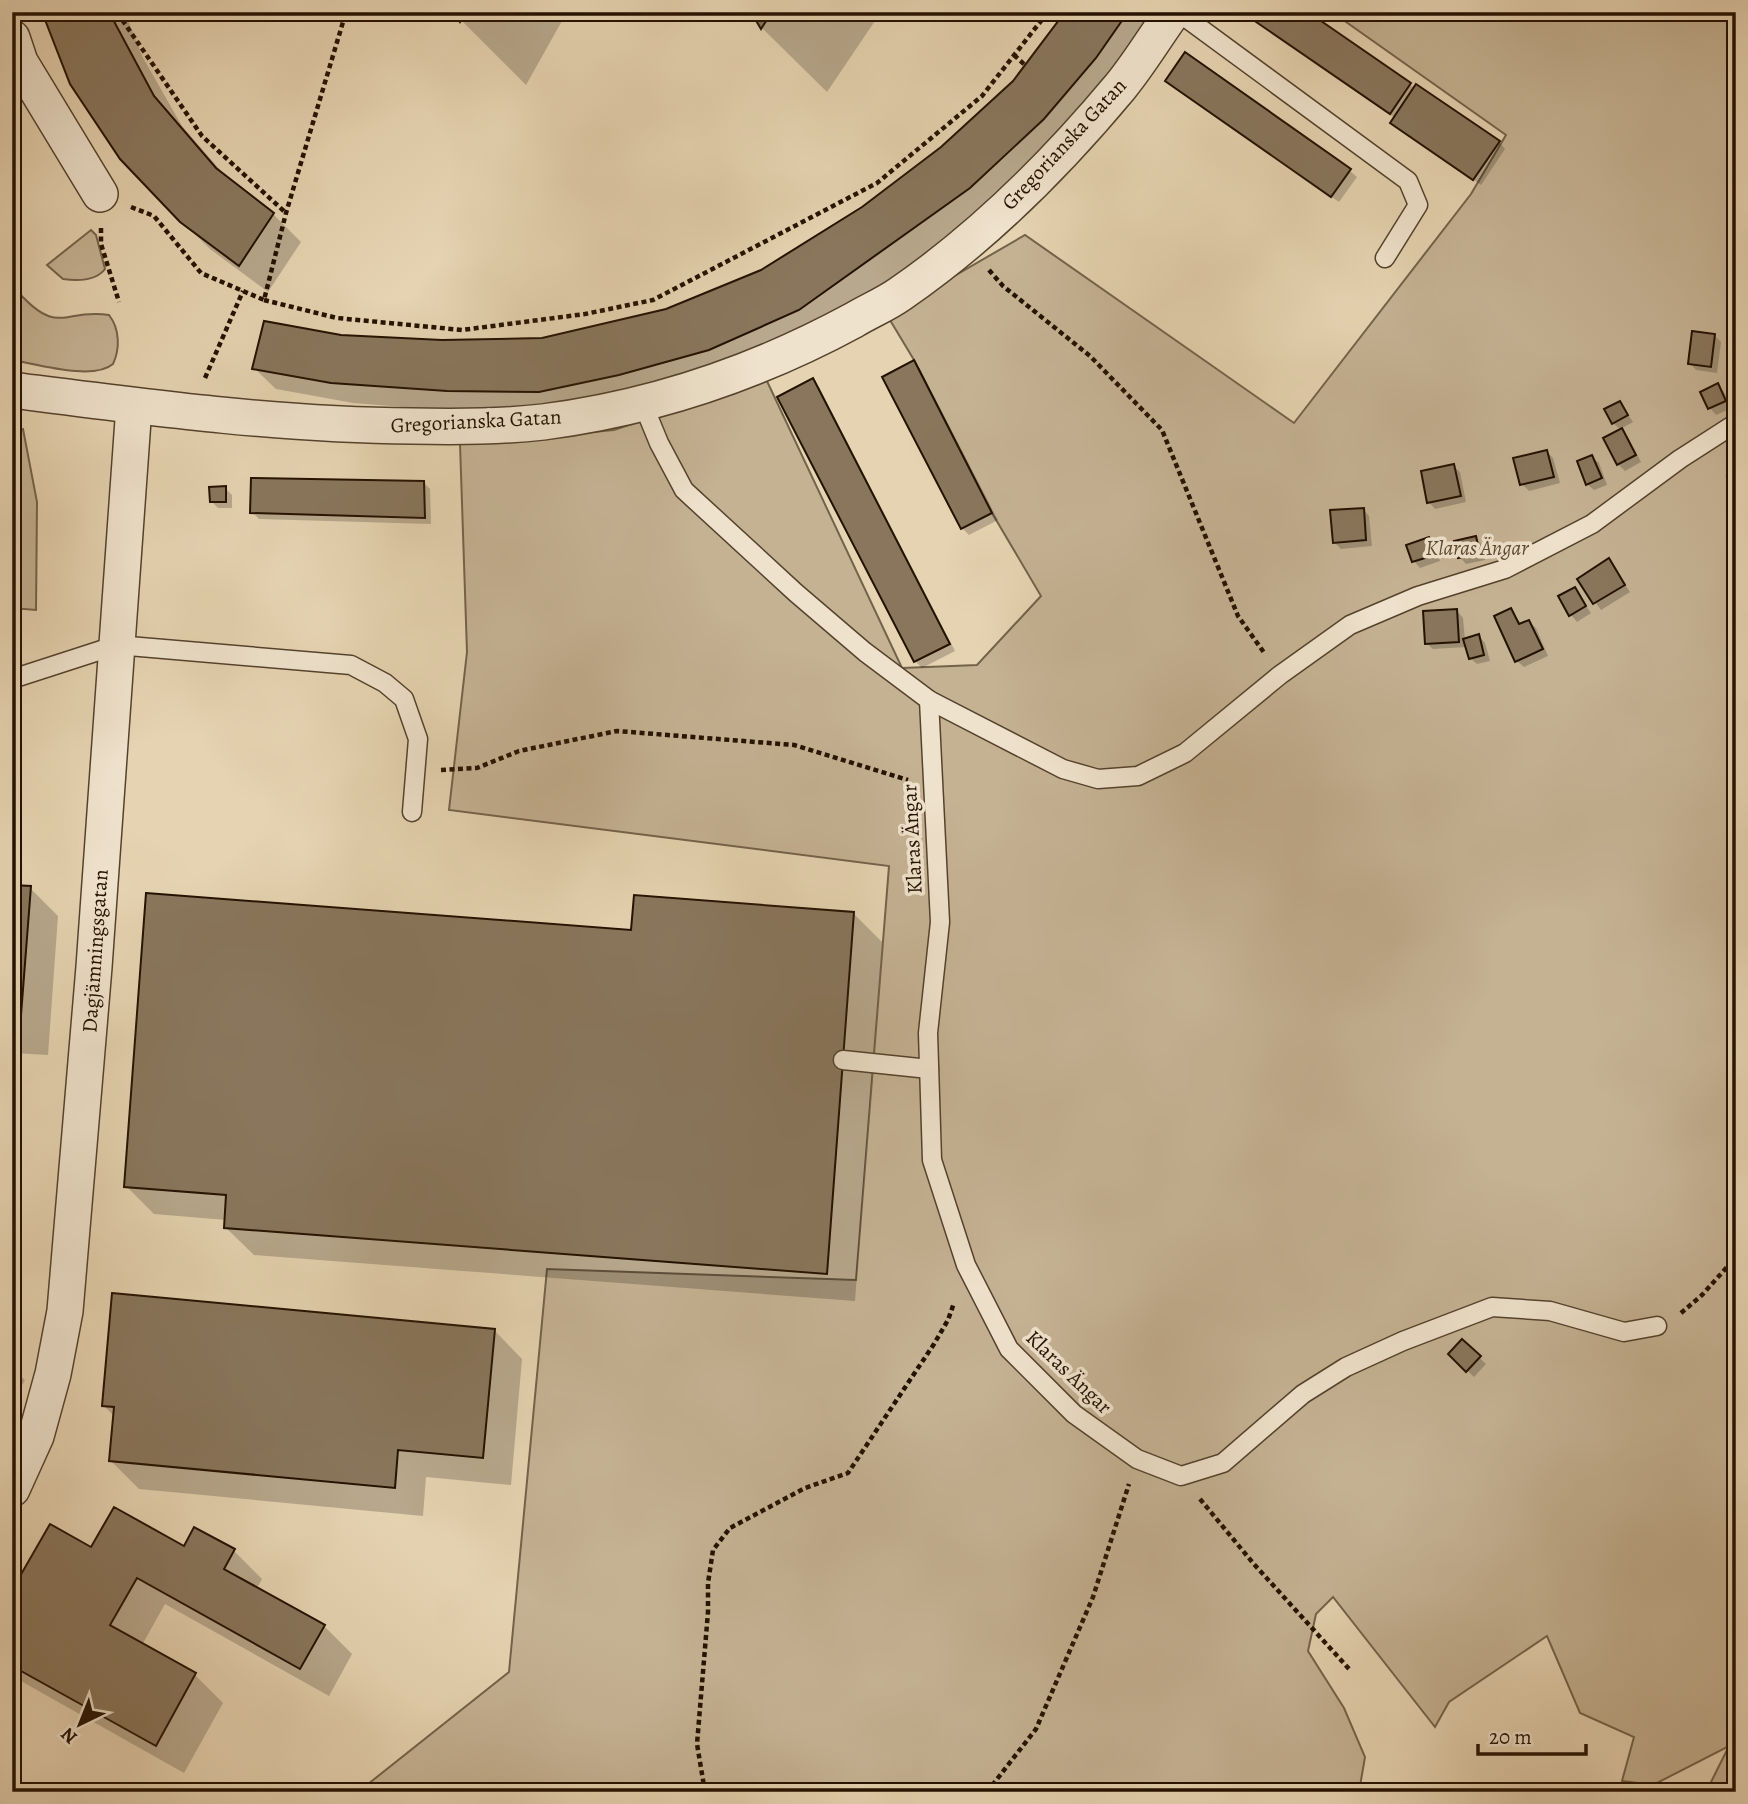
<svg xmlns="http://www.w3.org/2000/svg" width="1748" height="1804" viewBox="0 0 1748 1804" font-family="Alegreya,serif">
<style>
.green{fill:#c5b293;stroke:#74624a;stroke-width:2}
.shadow{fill:#0003}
.building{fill:#89765c;stroke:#241100;stroke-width:2}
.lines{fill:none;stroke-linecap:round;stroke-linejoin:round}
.service-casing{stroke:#54422c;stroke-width:21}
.minor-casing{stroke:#54422c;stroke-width:38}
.path{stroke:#241100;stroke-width:4.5;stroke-dasharray:5 3.5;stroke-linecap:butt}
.service{stroke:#efe2cc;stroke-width:18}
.minor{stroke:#efe2cc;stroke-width:35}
.labels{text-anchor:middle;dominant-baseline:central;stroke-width:7;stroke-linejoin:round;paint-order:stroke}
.street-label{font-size:21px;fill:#241100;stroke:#efe2cc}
.park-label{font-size:21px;font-style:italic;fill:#5c4933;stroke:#efe2cc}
</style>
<rect width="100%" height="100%" fill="#e6d3b1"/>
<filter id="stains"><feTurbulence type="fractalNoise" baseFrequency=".00286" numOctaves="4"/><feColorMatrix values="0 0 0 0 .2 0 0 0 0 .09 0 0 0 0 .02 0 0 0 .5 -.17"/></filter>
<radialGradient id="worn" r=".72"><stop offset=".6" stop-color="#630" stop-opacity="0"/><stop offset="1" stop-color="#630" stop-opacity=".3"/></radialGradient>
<g class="green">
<path d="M1332,12H1736V1792H1706L1729,1746L1653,1785L1622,1781L1634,1737L1580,1713L1547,1636L1449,1702L1435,1727L1333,1597L1316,1614L1308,1651L1344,1708L1365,1757L1359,1792H358L509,1672L547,1269L856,1280L889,866L449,810L467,652L460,444L614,430L766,379L902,668L977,665L1041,596L992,513L914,360L887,315L1025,235L1294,423L1471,194L1506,135Z"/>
<path d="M91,230L96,235L105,269C96,281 78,281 63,279L47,265Z"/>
<path d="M18,292C59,337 63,308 109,315C120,329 120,349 113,364C93,381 37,364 12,360V296Z"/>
<path d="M23,429L37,502L36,610L12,608V430Z"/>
</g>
<g class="shadow">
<path d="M44,12H125L142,56L182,126L227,178L273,214L301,242L268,292L210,249L181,220Z"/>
<path d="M457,12H567L526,85L462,21Z"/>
<path d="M753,12H881L827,92L762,28Z"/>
<path d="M1067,12H1163L991,209L821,331L641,396L469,412L353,403L276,389L254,368L341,337L442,341L542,340L667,311L761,271L863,208L943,148L1014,82Z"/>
<path d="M1255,21L1410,85L1499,142L1505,149L1481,185L1399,129L1392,123L1395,118Z"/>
<path d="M1186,54L1350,171L1357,177L1339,202L1174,87Z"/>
<path d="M1714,335L1721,342L1717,373L1696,370L1690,363Z"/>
<path d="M913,362L920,369L998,520L969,535L962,528Z"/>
<path d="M813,381L819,387L955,651L922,668L915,661Z"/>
<path d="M1718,385L1724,392L1732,408L1716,415L1710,408Z"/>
<path d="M1620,403L1633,422L1620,429L1628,437L1641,462L1625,471L1618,464L1621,430L1613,423Z"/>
<path d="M1547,452L1553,458L1560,483L1529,491L1522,484Z"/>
<path d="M1592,457L1599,463L1607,485L1594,490L1587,484Z"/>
<path d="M1453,466L1460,472L1466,502L1435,509L1429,502Z"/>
<path d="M424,483L430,489L431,524L259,519L252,512Z"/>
<path d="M225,488L232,495V508H218L211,501Z"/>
<path d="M1363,509L1369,516L1372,546L1341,549L1334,542Z"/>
<path d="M1476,538L1482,545L1485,560L1466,564L1460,557Z"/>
<path d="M1429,539L1435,546L1440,561L1420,568L1414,561Z"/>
<path d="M1609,561L1630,592L1601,610L1579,579Z"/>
<path d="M1574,589L1591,613L1577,622L1571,615Z"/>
<path d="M1511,610L1522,625L1529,622L1536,628L1548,656L1524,667L1517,661Z"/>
<path d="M1457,611L1463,618L1465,640L1479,636L1485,643L1490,661L1477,664L1470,658L1467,647L1433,649L1426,643Z"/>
<path d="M12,887L30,888L58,916L48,1055L12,1053Z"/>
<path d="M853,913L882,942L855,1301L254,1255L225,1227L226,1220L154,1214L126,1186L633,932Z"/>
<path d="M494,1330L522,1359L511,1485L426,1477L423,1516L139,1489L111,1461L115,1417L103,1405Z"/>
<path d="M1462,1341L1486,1364L1474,1377L1450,1354Z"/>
<path d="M12,1368L25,1380L12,1403Z"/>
<path d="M184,1548L234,1551L262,1579L257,1588L324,1626L352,1654L329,1696L165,1604L142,1645L195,1675L223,1703L184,1773L12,1676V1594L92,1550Z"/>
</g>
<g class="building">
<path d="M42,12H109L154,96L216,168L274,213L239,266L180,222L120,159L70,84Z"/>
<path d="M455,12H466L460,22Z"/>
<path d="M751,12H772L761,29Z"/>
<path d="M1065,12H1128L1096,58L1044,119L970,188L799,310L709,350L619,375L539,392L447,391L331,383L252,369L264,321L341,335L442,340L542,338L666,309L761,270L862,207L941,147L1013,81Z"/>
<path d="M1248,12H1308L1411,83L1390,114L1246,15Z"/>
<path d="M1185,52L1351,169L1331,197L1165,81Z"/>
<path d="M1416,84L1500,141L1473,180L1390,123Z"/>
<path d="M1692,331L1715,334L1711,367L1688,364Z"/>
<path d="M914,360L992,513L961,529L882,377Z"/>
<path d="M813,378L950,644L914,662L777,397Z"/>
<path d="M1718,383L1726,401L1708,409L1700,392Z"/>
<path d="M1620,401L1628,415L1612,424L1604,409Z"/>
<path d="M1622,428L1636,455L1617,465L1603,438Z"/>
<path d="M1547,450L1554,477L1520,485L1513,458Z"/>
<path d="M1592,455L1602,478L1586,485L1577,461Z"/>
<path d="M1454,464L1461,496L1427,503L1421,471Z"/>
<path d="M1736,471V491L1727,476Z"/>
<path d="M251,478L424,481L425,518L250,513Z"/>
<path d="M226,486V502H210L209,487Z"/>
<path d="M1364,508L1366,540L1333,543L1330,510Z"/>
<path d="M1476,536L1480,554L1458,558L1454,541Z"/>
<path d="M1429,537L1435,555L1412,562L1406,545Z"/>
<path d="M1609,558L1625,585L1593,604L1577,579Z"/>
<path d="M1575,587L1586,606L1569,616L1558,596Z"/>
<path d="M1511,608L1519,624L1529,620L1543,649L1515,662L1494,616Z"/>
<path d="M1457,609L1459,642L1425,644L1423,611Z"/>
<path d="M1479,634L1484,655L1469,659L1463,639Z"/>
<path d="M12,885L31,886L20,1028H12Z"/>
<path d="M146,893L631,930L634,895L854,912L827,1274L224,1228L226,1195L124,1187Z"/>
<path d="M112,1293L495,1329L483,1458L398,1450L395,1488L109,1461L114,1407L102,1406Z"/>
<path d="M1462,1339L1481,1356L1466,1372L1448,1354Z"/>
<path d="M114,1507L184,1546L194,1527L235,1549L224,1569L325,1625L300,1669L137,1578L110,1625L196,1673L156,1746L12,1666V1590L50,1524L91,1547Z"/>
</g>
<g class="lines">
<g class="service-casing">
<g id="service">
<path d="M1178,12L1408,181L1418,205L1385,258"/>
<path d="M643,404L659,443L684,490L796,593L865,652L929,700L1063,769L1098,779L1138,776L1185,753L1280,675L1350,625L1418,596L1505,569L1592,524L1680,459L1736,423"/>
<path d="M12,679L117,645L351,665L385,683L404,699L418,739L412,812"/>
<path d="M929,700L940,922L928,1033L932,1160L966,1265L1009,1349L1074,1414L1137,1459L1181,1476L1223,1463L1303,1394L1346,1367L1403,1341L1492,1307L1550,1311L1624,1332L1657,1326"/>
<path d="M843,1060L929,1069"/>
</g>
</g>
<g class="minor-casing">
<g id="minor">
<path d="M12,38L20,62L100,194"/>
<path d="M12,390C145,407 277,425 412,426C455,427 500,427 543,422C652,408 758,372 854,320C869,311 886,304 900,294C983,237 1055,165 1120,87C1139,64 1155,37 1173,12"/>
<path d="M12,1489L36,1436L53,1374L65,1311L94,967L134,406"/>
</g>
</g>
<g class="path">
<path d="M120,12L123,21L202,136L286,213"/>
<path d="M1014,55L1025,65"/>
<path d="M131,207L154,216L201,273L264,300L286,213L346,12"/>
<path d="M101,228V244L119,302"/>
<path d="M989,270L1003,286L1090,356L1162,430L1238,616L1265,654"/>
<path d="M264,300L337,318L462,330L585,314L653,300L877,183L982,96L1048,12"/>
<path d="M205,378L243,291"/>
<path d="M441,770L477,768L519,751L617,731L794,745L908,780"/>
<path d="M1681,1313L1702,1295L1736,1257"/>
<path d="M1200,1499L1253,1563L1350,1670"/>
<path d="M705,1792L697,1744L708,1612V1583L713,1550L730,1528L805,1488L848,1473L934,1344L948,1320L954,1303"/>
<path d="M987,1792L1036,1729L1093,1597L1129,1484"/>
</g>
<use href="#service" class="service"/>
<use href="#minor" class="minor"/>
</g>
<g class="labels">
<g class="street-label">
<text transform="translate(1064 144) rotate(-47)">Gregorianska Gatan</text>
<text transform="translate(476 421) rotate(-3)">Gregorianska Gatan</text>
<text transform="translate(912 839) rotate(-93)">Klaras Ängar</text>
<text transform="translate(95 951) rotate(-86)">Dagjämningsgatan</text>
<text transform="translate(1069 1372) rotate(44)">Klaras Ängar</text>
</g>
<g class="park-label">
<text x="1477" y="548">Klaras Ängar</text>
</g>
</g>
<rect width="1748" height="1804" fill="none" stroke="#e6d3b1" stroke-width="42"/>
<rect x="14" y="14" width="1720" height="1776" fill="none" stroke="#241100" stroke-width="3.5"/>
<rect x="21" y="21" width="1706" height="1762" fill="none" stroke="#241100" stroke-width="2"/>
<g transform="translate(80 1724) rotate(223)" stroke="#efe2cc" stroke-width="5" paint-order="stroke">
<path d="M0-5L12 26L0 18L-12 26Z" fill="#241100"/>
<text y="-10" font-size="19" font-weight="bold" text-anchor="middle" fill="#241100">N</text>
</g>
<path d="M1478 1744v10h108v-10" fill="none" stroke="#241100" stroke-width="3.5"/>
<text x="1489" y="1744" font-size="21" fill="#241100" stroke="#efe2cc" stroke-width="5" paint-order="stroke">20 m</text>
<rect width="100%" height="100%" filter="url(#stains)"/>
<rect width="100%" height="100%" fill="url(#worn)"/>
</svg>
